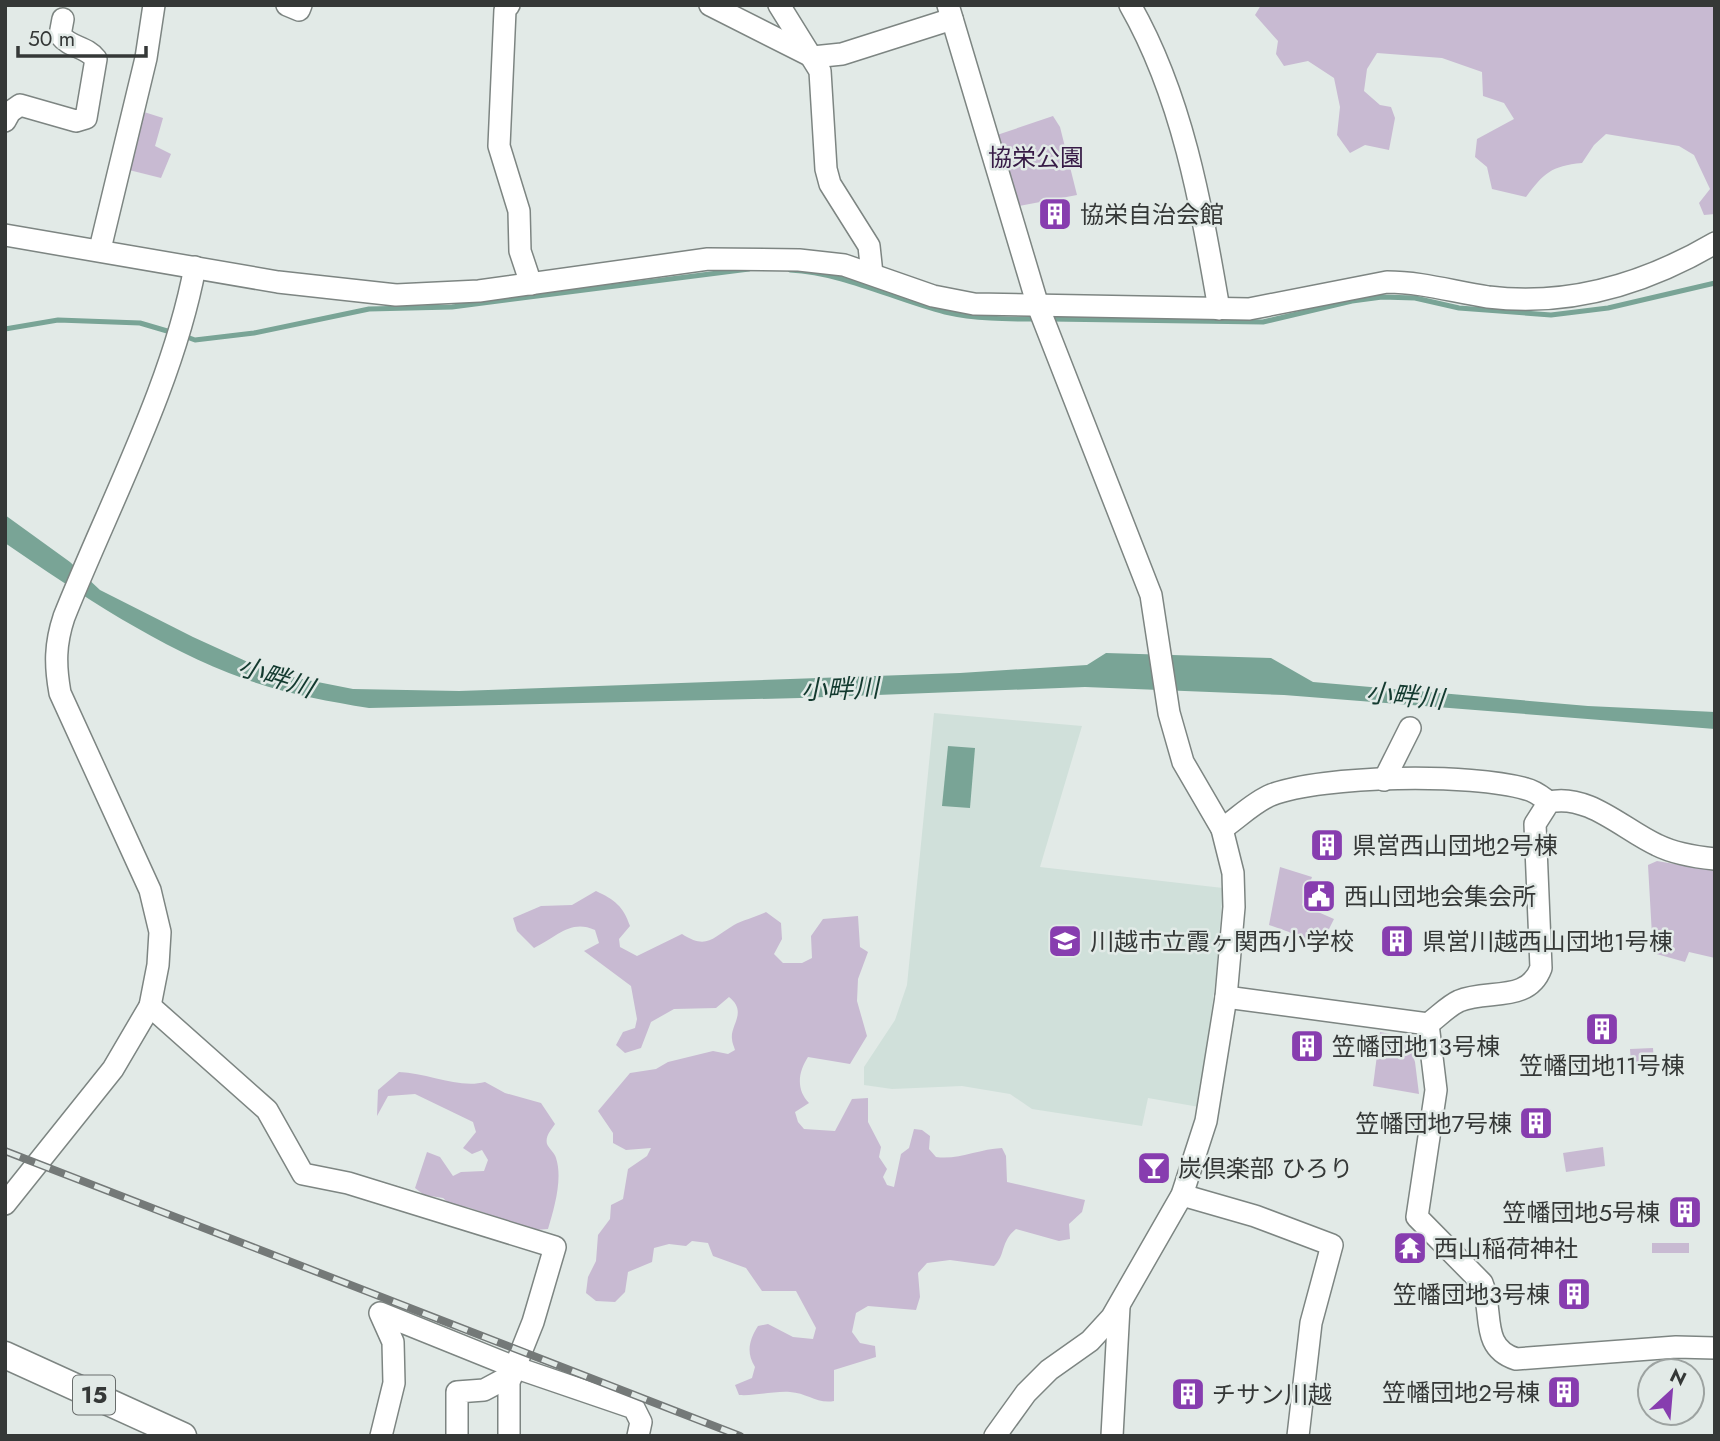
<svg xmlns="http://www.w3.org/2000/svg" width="1720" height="1441" viewBox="0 0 1720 1441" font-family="Jost,'Noto Sans JP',sans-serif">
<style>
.built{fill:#d0e0da}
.green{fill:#c8bad2}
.water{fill:#79a496}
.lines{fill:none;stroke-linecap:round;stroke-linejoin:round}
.stream{stroke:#79a496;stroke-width:5}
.minor-casing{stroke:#7d8582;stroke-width:24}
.major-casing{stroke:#7d8582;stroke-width:29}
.minor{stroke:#fff;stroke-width:21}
.major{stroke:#fff;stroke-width:26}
.rail-casing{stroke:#747978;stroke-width:8}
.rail{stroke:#e2eae7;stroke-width:5;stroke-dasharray:16;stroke-linecap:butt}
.labels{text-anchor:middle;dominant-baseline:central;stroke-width:5;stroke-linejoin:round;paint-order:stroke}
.shield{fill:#e2eae7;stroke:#696d6c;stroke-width:2}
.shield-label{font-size:23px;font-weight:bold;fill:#353837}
.park-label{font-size:24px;fill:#371b46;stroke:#e2eae7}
.poi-label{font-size:24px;fill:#353837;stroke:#e2eae7;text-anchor:start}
.water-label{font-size:26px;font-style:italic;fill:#133a2f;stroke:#e2eae7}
</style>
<rect width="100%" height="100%" fill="#e2eae7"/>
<path class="built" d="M934,713L1082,726L1040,867L1223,888L1216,976L1199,1107L1148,1098L1142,1126L1032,1109L1010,1094L962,1086L892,1089L864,1085V1067L895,1020L907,985Z"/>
<g class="green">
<path d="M1261,5H1715V214L1704,215L1699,203L1710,189L1694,155L1679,146L1606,134L1594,145L1582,163C1551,166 1544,173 1526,197L1492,189L1487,167L1475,157L1477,139L1514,119L1504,103L1483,96L1482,72L1442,58L1377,53L1367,69L1364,91L1380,105L1391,107L1395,118L1389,150L1365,145L1350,153L1337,135L1340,107L1334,78L1308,61L1284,66L1276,54L1278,41L1255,15Z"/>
<path d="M144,112L163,118L155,146L171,154L161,178L129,170Z"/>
<path d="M1053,116L1060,127L1077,195L1019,206L997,135Z"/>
<path d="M1657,861L1715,871V958L1689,952L1685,962L1653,953L1648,865Z"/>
<path d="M1280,867L1312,877L1302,905L1334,919L1318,951L1289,932L1269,925Z"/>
<path d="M596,891C615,900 623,906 630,926L619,939L620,947L637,956L682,934C707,950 712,938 734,925C743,920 756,917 766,912L781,923L782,939L774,954L783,963H802L812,958L811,936L823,919L858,916L860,947L868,952L858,979L857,1001L867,1036L850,1064L808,1057C798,1072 796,1090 809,1103L795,1112L798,1122L804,1129L835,1131L852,1099L868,1098V1122L881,1147L879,1157L887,1169L883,1177L887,1185L894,1187L901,1154L909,1148L914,1129L922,1130L930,1136L929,1149L936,1157C959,1160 979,1149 1002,1148L1006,1156L1007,1182L1085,1200L1082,1212L1069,1224L1070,1239L1059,1241L1016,1229C1000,1242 1006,1255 994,1266L950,1260L927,1263L918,1273L920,1297L916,1310L868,1306L856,1313L852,1332L860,1343L875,1346L876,1357L834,1370V1401C817,1404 807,1393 790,1392C773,1391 756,1396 739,1395L735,1385L752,1378L755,1367C746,1353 749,1340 758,1326L768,1324L793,1337L813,1339L816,1328L796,1291H762L746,1268L713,1256L708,1243L692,1241L686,1246L669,1244L654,1248L652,1262L628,1272L625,1292L615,1302L596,1301L586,1293L588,1277L596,1261L598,1235L610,1219L611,1205L623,1199L628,1169L647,1156L651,1148L626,1150L613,1143V1133L598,1111L630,1073L656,1069L668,1062L713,1051L728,1054L735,1050C734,1046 732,1043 732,1039C730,1025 748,1012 729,997L716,1008L674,1009L651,1022L641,1048L625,1053L616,1045L623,1032L635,1028L637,1019L631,986L584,951L599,943L595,930C570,919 557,937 534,948L517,931L513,918L541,906L572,905Z"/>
<path d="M1380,1032L1400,1036L1408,1041L1415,1062L1419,1094L1373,1086Z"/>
<path d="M1653,1048L1654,1061L1631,1062L1630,1049Z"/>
<path d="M399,1072C428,1073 459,1089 485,1082L505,1093L541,1103L555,1124C551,1130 545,1136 547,1144C549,1149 555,1153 556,1158C563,1179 554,1209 548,1229L535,1230L467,1207L452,1206L443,1198L424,1195L415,1188L427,1152L440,1157L453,1176L461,1172L484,1171L488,1160L482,1150L472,1154L463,1148L476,1132L473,1122L415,1094L388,1096L377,1116L378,1090Z"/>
<path d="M1603,1147L1605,1166L1566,1172L1563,1153Z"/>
<rect x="1652" y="1243" width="37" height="10"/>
</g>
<g class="water">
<path d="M5,515L70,562L100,590L193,637L272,673L353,689L459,691L960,673L1087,665L1106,653L1271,658L1313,682L1588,706L1715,712V729L1284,695L1085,687L800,698L369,708C327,701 286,694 245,679C159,648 81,595 5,543Z"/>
<path d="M948,746L975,748L970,808L942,806Z"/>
</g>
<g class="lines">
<g class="stream">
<path d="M790,270C845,273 893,299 945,312C976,319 1005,319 1036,319"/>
<path d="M1050,319L1263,322L1352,301L1382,297L1415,298L1459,308L1551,315L1608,308L1715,283"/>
<path d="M5,329L58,320L140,323L174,333"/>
<path d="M184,336L195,340L254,333L369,309L452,307L749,269"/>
</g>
<g class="minor-casing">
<g id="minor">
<path d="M287,5L299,10L301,5"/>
<path d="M509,5L505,10L499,146L519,211L520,251L531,284"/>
<path d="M710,5L813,57L842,54L952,19"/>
<path d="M779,5L820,71L826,169L830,184L869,246L872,274"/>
<path d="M948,5L1038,306L1151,595L1169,713L1183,762L1222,829L1233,873L1234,907L1226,997L1206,1121L1182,1195L1112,1317L1090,1341L1049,1370L1026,1393L995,1436"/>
<path d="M1130,5C1183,98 1201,205 1219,309"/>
<path d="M5,121L10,112L20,105L76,121L86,118L96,59C86,46 70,48 60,35L63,19"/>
<path d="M5,235L278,282L396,295L479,291L708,259L799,260L844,265L933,296L974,304L1249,309L1387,282C1422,282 1454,292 1488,297C1570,307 1645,284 1715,243"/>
<path d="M100,249L146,58L154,5"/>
<path d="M1384,780L1410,728"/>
<path d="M1222,829C1238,818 1254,802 1271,795C1323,775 1472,773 1526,789C1535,791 1542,797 1549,802"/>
<path d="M1226,997L1428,1024L1436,1090L1417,1217L1482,1283C1494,1311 1479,1347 1516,1359L1676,1347L1715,1348"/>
<path d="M150,1006L267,1110L303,1174L348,1183L555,1247L533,1322L509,1382V1436"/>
<path d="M1428,1024C1438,1017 1448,1006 1459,1001C1488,989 1528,1003 1541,968L1535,824L1549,802C1588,793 1624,830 1657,845C1675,854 1695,857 1715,859"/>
<path d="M1182,1195L1255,1216L1332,1245L1311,1323L1298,1436"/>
<path d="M5,1204L113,1069L150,1006L158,965L160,932L150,890L60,693C55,665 55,644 64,617C109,504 173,385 195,267"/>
<path d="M381,1436L394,1383L393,1342L380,1313L514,1367L634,1408L641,1422L638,1436"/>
<path d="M457,1436V1392L484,1390L512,1375"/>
<path d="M1112,1436L1119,1307"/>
</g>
</g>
<g class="major-casing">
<path id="major" d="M5,1355L183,1436"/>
</g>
<use href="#minor" class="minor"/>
<use href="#major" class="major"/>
<g class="rail-casing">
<path id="rail" d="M5,1151L740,1436"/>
</g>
<use href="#rail" class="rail"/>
</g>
<defs>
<g id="building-square" transform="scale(1.75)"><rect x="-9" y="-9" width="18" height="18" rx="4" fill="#873daf" stroke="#e2eae7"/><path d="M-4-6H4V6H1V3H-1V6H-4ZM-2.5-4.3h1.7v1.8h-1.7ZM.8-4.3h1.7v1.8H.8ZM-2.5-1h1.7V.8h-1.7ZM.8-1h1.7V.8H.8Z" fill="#fff"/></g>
<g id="civic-square" transform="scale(1.75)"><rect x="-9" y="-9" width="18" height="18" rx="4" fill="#873daf" stroke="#e2eae7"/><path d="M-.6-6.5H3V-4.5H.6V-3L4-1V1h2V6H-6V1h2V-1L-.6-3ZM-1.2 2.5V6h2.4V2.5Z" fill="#fff"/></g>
<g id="school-square" transform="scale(1.75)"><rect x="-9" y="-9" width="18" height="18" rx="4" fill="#873daf" stroke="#e2eae7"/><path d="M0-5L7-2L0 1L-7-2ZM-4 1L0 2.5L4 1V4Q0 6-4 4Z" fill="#fff"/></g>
<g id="bar-square" transform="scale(1.75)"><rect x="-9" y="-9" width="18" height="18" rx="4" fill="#873daf" stroke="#e2eae7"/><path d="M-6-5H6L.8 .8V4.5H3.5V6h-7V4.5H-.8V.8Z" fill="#fff"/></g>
<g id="temple-square" transform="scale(1.75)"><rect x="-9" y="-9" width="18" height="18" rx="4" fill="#873daf" stroke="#e2eae7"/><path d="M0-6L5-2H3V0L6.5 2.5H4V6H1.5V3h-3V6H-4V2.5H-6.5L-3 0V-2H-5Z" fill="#fff"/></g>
</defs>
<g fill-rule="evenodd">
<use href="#building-square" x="1055" y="214"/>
<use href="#building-square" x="1327" y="845"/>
<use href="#civic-square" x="1319" y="896"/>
<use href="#school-square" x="1065" y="941"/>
<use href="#building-square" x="1397" y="941"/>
<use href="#building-square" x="1602" y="1029"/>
<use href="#building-square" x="1307" y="1046"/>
<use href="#building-square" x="1536" y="1123"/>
<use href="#bar-square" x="1154" y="1168"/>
<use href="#building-square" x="1685" y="1212"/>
<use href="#temple-square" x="1410" y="1248"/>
<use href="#building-square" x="1574" y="1294"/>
<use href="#building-square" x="1564" y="1392"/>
<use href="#building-square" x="1188" y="1394"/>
</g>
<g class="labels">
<rect class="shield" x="73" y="1375.5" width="42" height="39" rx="5"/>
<g class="shield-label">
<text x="94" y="1395">15</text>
</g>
<g class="park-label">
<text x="1036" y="157">協栄公園</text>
</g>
<g class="poi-label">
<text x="1080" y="214">協栄自治会館</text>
<text x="1352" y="845">県営西山団地2号棟</text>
<text x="1344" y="896">西山団地会集会所</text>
<text x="1090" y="941">川越市立霞ヶ関西小学校</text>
<text x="1422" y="941">県営川越西山団地1号棟</text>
<text x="1332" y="1046">笠幡団地13号棟</text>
<text x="1602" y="1065" text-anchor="middle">笠幡団地11号棟</text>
<text x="1512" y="1123" text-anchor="end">笠幡団地7号棟</text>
<text x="1178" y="1168">炭倶楽部 ひろり</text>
<text x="1660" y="1212" text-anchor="end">笠幡団地5号棟</text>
<text x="1434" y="1248">西山稲荷神社</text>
<text x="1550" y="1294" text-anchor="end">笠幡団地3号棟</text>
<text x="1540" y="1392" text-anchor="end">笠幡団地2号棟</text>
<text x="1212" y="1394">チサン川越</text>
</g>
<g class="water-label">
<text transform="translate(276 677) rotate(18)">小畔川</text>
<text transform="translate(840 689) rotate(-2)">小畔川</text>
<text transform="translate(1405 696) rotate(5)">小畔川</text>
</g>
</g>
<rect width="1720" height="1441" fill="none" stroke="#353837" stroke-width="14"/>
<g transform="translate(1671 1392) rotate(26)"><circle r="33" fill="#e2eae7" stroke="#9da3a1" stroke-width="2"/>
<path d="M0-5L12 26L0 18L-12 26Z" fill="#873daf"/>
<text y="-10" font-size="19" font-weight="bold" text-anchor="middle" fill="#353837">N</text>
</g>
<path d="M18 46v10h128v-10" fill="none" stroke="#353837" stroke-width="3.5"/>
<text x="28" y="46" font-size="21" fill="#353837" stroke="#e2eae7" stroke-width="5" paint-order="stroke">50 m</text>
</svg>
